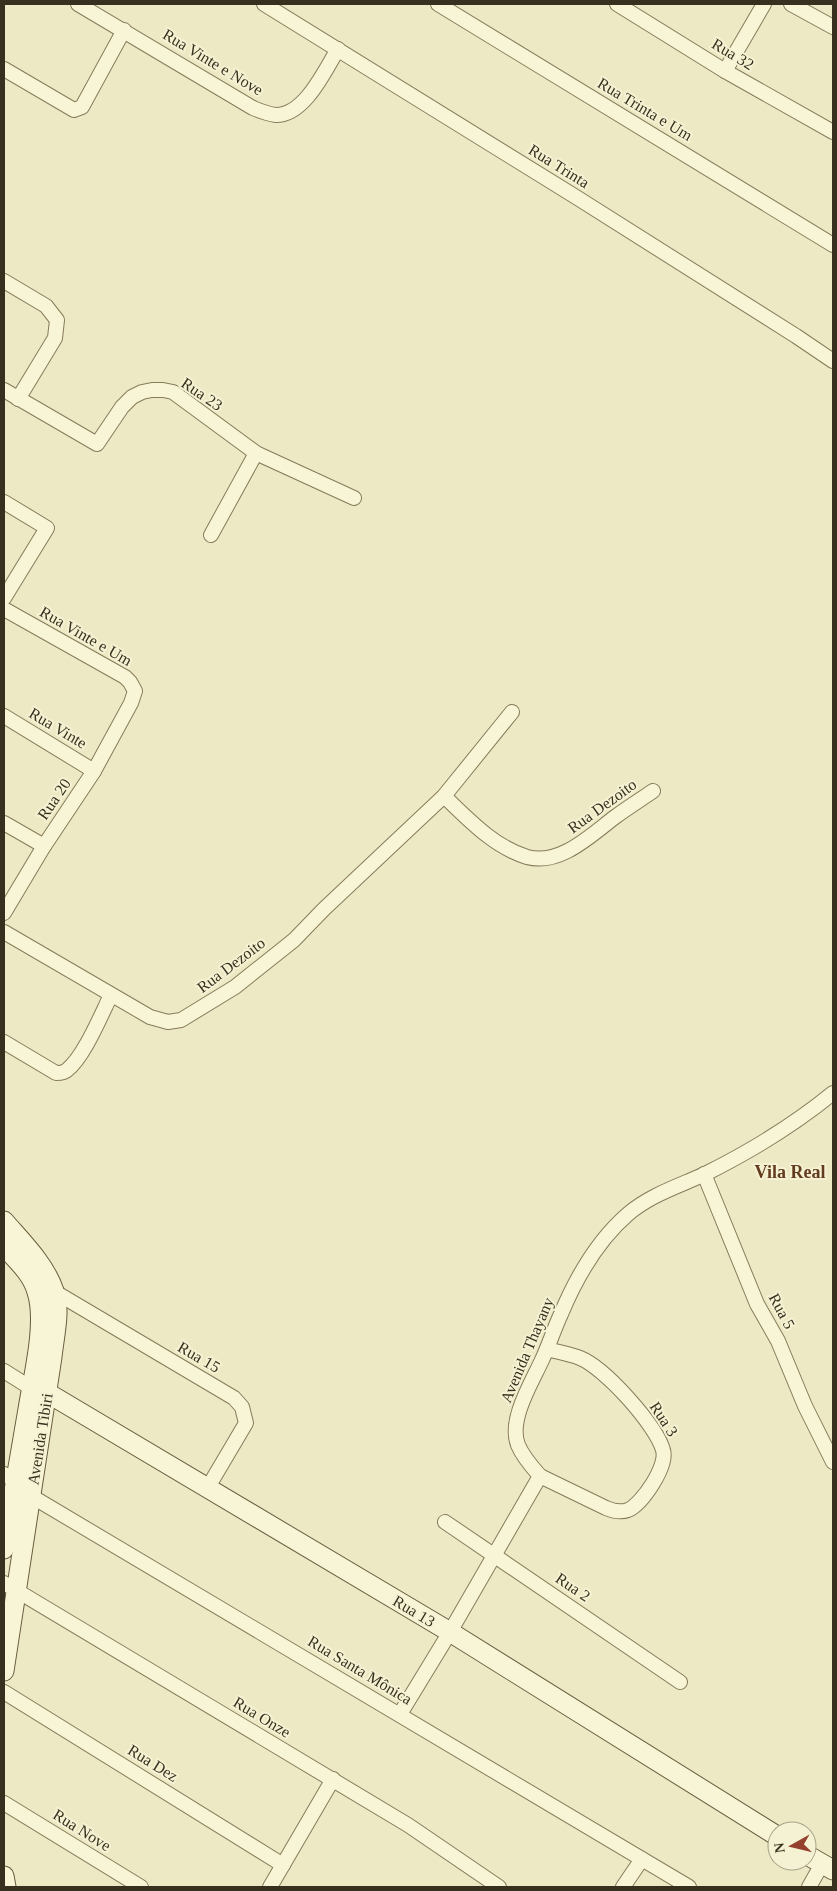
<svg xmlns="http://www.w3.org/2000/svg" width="837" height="1891" font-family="Georgia,serif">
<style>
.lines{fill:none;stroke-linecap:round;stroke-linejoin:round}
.street-casing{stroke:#877b5a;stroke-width:16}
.secondary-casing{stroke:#695c3e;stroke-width:21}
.street{stroke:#f8f5d7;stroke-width:14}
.secondary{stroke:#f8f5d7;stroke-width:19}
.labels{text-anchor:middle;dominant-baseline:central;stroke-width:4;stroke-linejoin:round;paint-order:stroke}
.street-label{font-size:16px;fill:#38301e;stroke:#f5f2d3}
.neighbourhood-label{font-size:18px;font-weight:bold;fill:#633b1e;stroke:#f5f2d3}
</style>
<rect width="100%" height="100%" fill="#ede9c4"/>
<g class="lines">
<!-- street casing -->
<g class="street-casing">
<g id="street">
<path d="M78 4 253 108C260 111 268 114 276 115 305 115 325 70 338 49"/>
<polyline points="264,4 576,197 796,336 833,361"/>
<polyline points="438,4 833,245"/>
<polyline points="617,4 725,71 833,132"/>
<polyline points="791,4 833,27"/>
<polyline points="4,69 74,110 82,107 124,30"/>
<polyline points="725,71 764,4"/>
<polyline points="4,281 46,306 57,320 55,338 18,399"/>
<polyline points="4,390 97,444 122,407 132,397 142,392 152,390 163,390 173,392 256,453 354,498"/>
<polyline points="4,502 47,528 4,598"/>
<polyline points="211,535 256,453"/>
<polyline points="4,609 125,677 130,682 135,691 131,703 94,771 44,846 4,913"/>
<polyline points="4,716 94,771"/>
<path d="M444 796C468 819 494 847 527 857 560 866 591 835 615 817 627 808 640 800 653 791"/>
<polyline points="4,823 44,846"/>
<polyline points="4,932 150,1017 168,1022 181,1020 235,987 294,940 324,909 444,796 512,712"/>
<path d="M4 1042 56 1073C60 1073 64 1073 67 1070 84 1057 101 1015 111 995"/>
<polyline points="704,1174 757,1304 778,1341 805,1406 833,1462"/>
<polyline points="55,1292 234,1398 242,1407 246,1423 207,1489"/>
<polyline points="4,1371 31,1388"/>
<polyline points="4,1474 15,1481 31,1496 689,1887"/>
<path d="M540 1476 606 1508C613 1511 620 1513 628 1510 642 1504 668 1466 663 1450 656 1425 605 1368 580 1358 570 1354 558 1352 547 1349"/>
<polyline points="445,1522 680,1682"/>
<polyline points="4,1583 408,1825 499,1887"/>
<polyline points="4,1692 283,1865"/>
<path d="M400 1714 450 1632 540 1476C532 1467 523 1457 518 1445 508 1420 532 1382 542 1360 549 1345 554 1329 561 1314 576 1278 598 1240 628 1214 650 1195 679 1186 705 1174 751 1151 794 1125 833 1093"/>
<polyline points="4,1803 141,1887"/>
<polyline points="270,1887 333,1779"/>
<polyline points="623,1887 642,1859"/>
<polyline points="809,1887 822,1864"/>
</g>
</g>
<!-- secondary casing -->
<g class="secondary-casing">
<g id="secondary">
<path d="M4 1221C22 1242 45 1264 54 1291 61 1310 54 1337 52 1357L4 1671"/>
<path d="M4 1246C16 1260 32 1273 37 1292 47 1323 33 1377 28 1409 20 1456 12 1503 4 1549"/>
<polyline points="46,1392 450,1632 777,1836"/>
<polyline points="807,1855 833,1870"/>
<polyline points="4,1876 6,1887"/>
</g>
</g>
<!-- street -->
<use href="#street" class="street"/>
<!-- secondary -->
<use href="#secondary" class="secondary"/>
</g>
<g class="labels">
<!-- street labels -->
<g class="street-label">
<text transform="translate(733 54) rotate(31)">Rua 32</text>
<text transform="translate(213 62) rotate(31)">Rua Vinte e Nove</text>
<text transform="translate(645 109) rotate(31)">Rua Trinta e Um</text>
<text transform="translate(559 166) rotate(32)">Rua Trinta</text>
<text transform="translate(202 394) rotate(34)">Rua 23</text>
<text transform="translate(86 636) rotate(30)">Rua Vinte e Um</text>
<text transform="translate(58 728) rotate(31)">Rua Vinte</text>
<text transform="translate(54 799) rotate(-56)">Rua 20</text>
<text transform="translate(602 806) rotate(-36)">Rua Dezoito</text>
<text transform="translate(231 965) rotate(-37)">Rua Dezoito</text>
<text transform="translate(782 1311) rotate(62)">Rua 5</text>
<text transform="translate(527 1350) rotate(-67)">Avenida Thayany</text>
<text transform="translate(199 1357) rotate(30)">Rua 15</text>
<text transform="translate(664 1419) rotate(57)">Rua 3</text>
<text transform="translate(40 1439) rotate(-81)">Avenida Tibiri</text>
<text transform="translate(573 1587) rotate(34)">Rua 2</text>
<text transform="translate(414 1611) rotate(31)">Rua 13</text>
<text transform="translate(360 1670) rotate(31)">Rua Santa Mônica</text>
<text transform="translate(262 1717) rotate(31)">Rua Onze</text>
<text transform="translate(153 1763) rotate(32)">Rua Dez</text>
<text transform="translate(82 1830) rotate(32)">Rua Nove</text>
</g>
<!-- neighbourhood labels -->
<g class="neighbourhood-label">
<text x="790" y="1172">Vila Real</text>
</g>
</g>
<!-- border -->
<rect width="837" height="1891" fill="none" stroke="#38301e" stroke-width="10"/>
<!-- north arrow -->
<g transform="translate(792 1846) rotate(262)"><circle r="24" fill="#f5f2d3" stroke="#a9a48b"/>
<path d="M0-4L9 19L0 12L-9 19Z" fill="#95402c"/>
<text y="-8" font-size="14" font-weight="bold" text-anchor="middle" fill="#38301e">N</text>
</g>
</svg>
